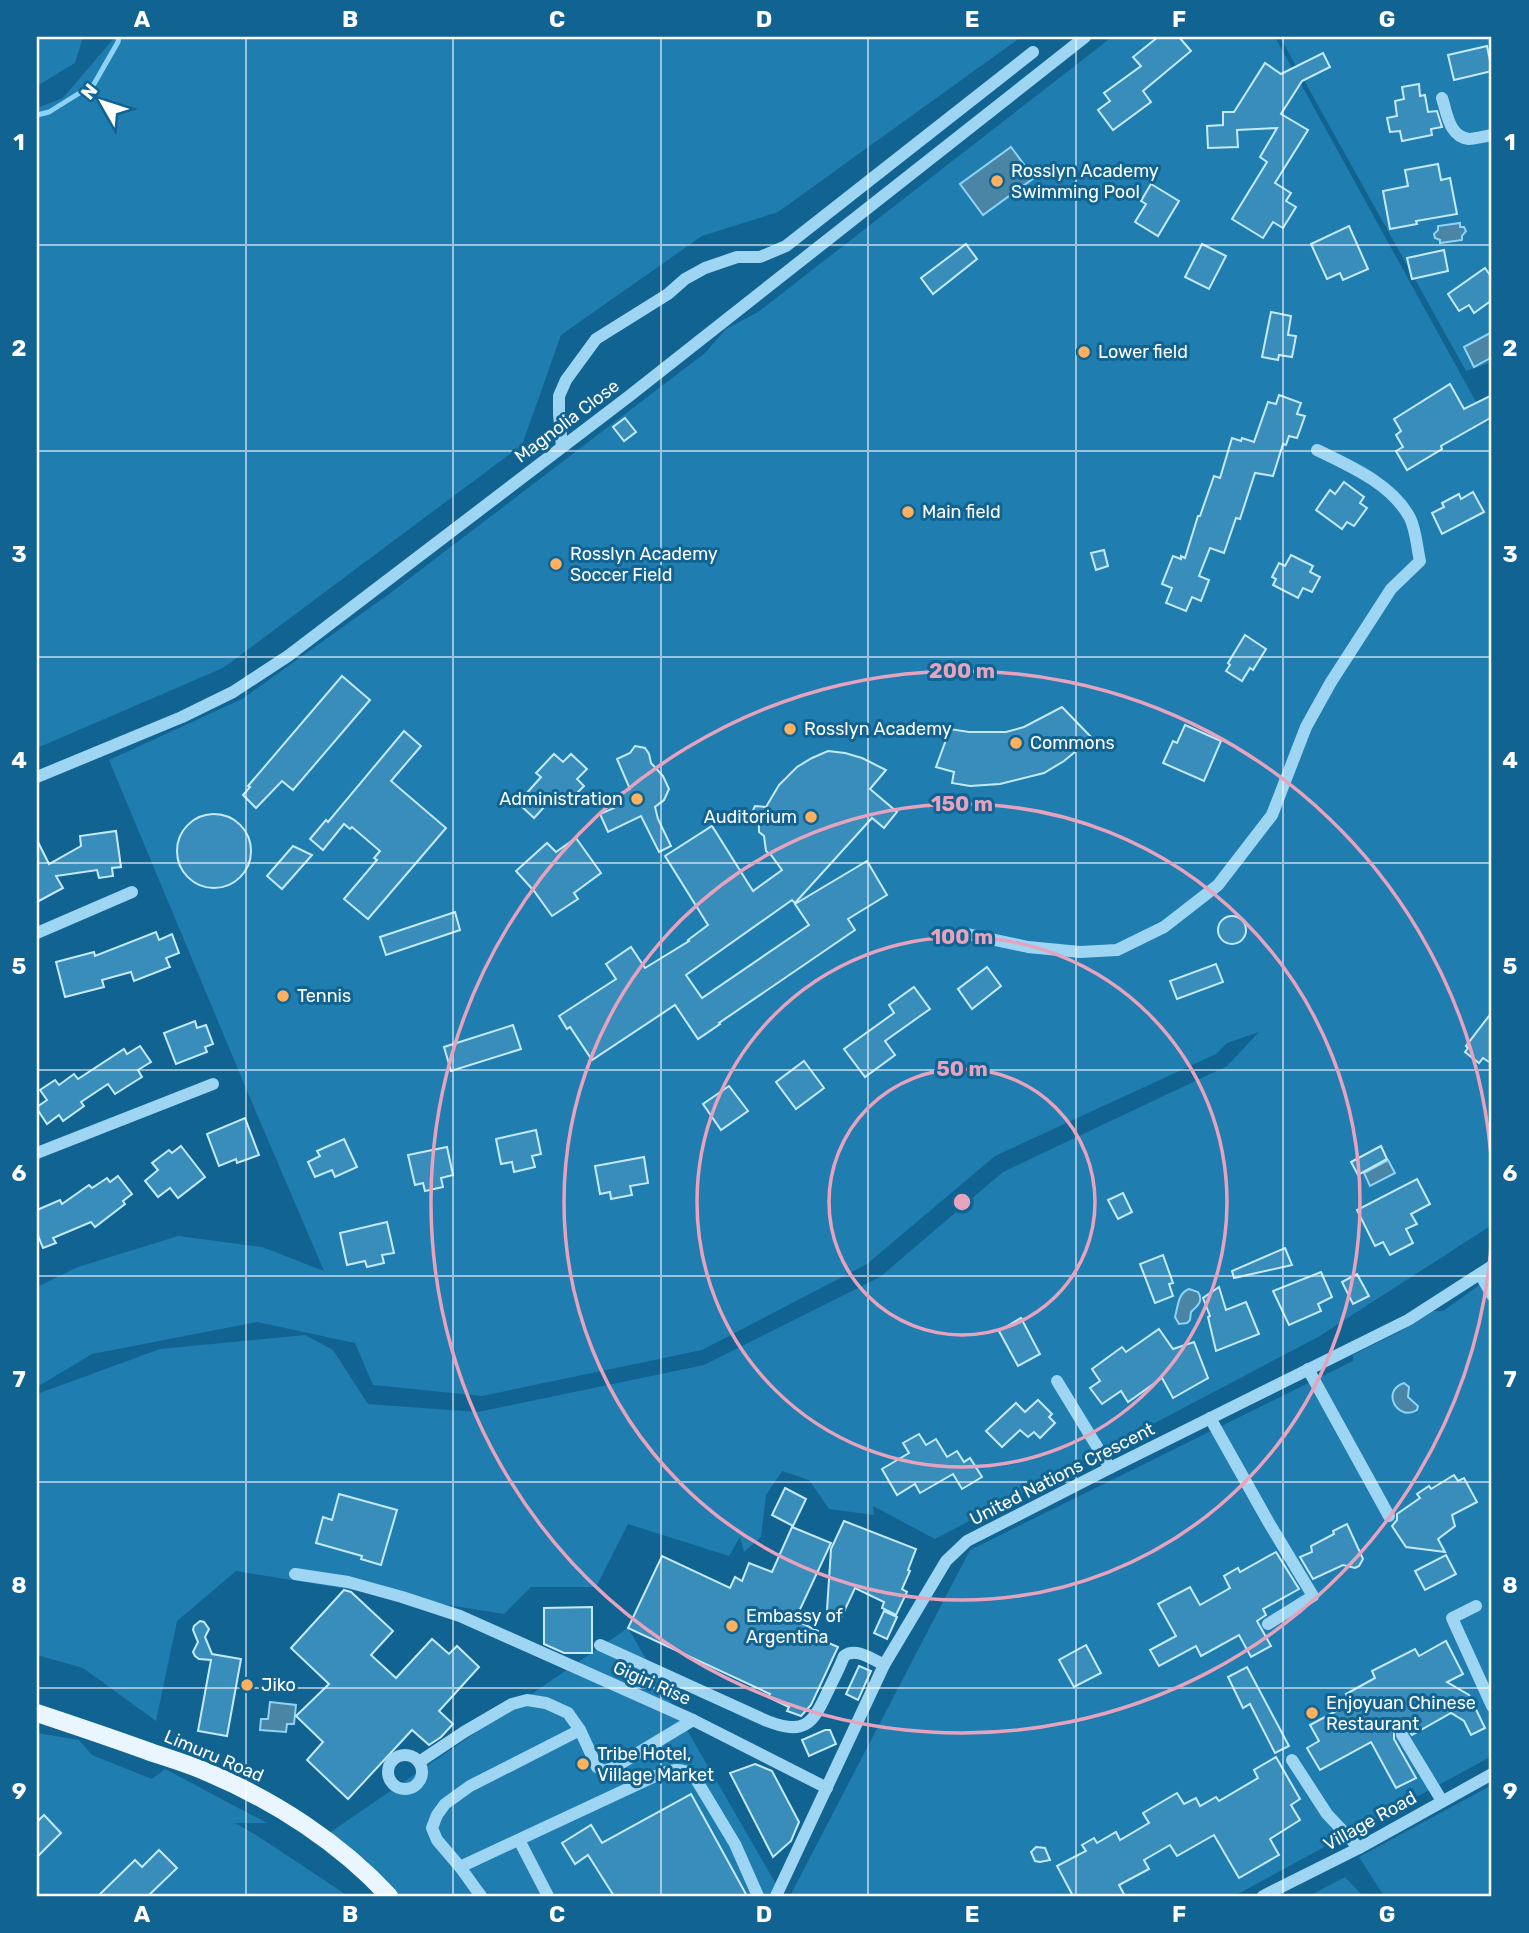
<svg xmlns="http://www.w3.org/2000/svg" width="1529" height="1933" font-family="Rubik,sans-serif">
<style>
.green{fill:#1f7db0}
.water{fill:#4a85a6;stroke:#8ed3f6;stroke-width:2}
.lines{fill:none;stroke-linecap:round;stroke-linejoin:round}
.stream{stroke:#8ed3f6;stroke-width:5}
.building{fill:#398dbb;stroke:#c5eafd;stroke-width:2}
.minor{stroke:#9dd5f3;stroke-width:12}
.major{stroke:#e9f6ff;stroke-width:18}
.grid{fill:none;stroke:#fff;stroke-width:2;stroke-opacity:0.55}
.ring{fill:none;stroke:#e7a3bd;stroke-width:3.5}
.poi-dot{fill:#ffb15f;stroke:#116392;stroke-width:2.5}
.labels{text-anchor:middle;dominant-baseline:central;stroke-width:6;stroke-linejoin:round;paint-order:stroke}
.poi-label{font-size:18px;fill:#fff;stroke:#116392;text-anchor:start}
.street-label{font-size:18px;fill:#fff;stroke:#116392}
.centre{fill:#e7a3bd;stroke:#116392;stroke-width:3.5}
.ring-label{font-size:21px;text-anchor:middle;font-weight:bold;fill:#e7a3bd;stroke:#116392;stroke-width:6;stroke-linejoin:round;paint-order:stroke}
.neatline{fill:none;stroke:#fff;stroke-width:2.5}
.grid-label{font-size:23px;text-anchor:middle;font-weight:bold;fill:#fff}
</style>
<rect width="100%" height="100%" fill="#116392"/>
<!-- green -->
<g class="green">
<polygon points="37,37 83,37 75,63 37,86"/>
<polygon points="115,37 1021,37 778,212 702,236 561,335 522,445 223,668 37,748 37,108 63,98"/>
<polygon points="1112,37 1275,37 1492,431 1492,1225 1318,1337 935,1539 873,1506 874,1515 829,1509 809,1480 782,1471 766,1495 761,1537 744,1552 740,1537 729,1556 628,1524 596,1587 531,1587 504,1614 236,1571 177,1621 156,1721 83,1668 37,1655 37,1394 160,1349 305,1335 333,1350 368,1404 478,1412 704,1365 880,1277 1003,1172 1227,1066 1259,1032 1227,1043 1216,1054 995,1156 867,1264 702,1350 482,1396 373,1385 355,1343 257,1322 92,1354 37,1387 37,1287 78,1267 178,1236 262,1247 324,1271 250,1098 109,760 242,699 389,594 705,353 726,329 758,312"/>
<polygon points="1280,37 1492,37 1492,362 1466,371"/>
<polygon points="1492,1276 1492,1756 1234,1896 791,1896 792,1892 970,1550 1353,1361 1353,1355 1399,1332 1433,1311 1443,1311"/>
<polygon points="628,1628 783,1896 386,1896 322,1838"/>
<polygon points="37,1733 79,1740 92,1755 152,1779 165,1769 267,1823 235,1823 256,1835 348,1896 37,1896"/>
<polygon points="1492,1785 1492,1896 1384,1896 1359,1857"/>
<polygon points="1345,1877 1363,1896 1309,1896"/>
</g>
<!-- water -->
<g class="water">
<polygon points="1011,147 1034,178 983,215 960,184"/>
<polygon points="1460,223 1460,227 1464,227 1466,231 1462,236 1462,240 1440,243 1440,240 1435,238 1434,234 1438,230 1438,226"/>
<polygon points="1492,332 1492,357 1474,367 1464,347"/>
<polygon points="1388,1160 1395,1173 1370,1186 1364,1173"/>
<path d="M1189 1289 1198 1292C1204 1302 1197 1306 1191 1312L1190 1320 1187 1323 1179 1324 1175 1317C1178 1306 1178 1293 1189 1289Z"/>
<path d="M1404 1383 1409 1387 1408 1397 1418 1406 1417 1410C1398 1422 1380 1391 1404 1383Z"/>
<polygon points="270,1702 296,1705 294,1724 287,1724 286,1732 260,1730 261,1719 268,1719"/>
</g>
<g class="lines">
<!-- stream -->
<polyline class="stream" points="37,115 49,112 94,84 118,42 119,37"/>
</g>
<!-- building -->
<g class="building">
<polygon points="1158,37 1179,37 1191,51 1143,91 1151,102 1113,130 1098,110 1110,101 1104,93 1141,66 1133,57"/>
<polygon points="1487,46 1492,71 1454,80 1448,55"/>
<polygon points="1323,53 1330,67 1302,81 1281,114 1308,130 1275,183 1291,193 1286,201 1296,207 1283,228 1273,222 1263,238 1232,219 1267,162 1260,157 1277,128 1237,130 1238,147 1208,148 1207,126 1223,125 1223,112 1234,112 1265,63 1281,74"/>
<polygon points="1419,84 1420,96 1425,95 1428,112 1437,111 1442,127 1431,129 1432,135 1402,141 1400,131 1390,132 1387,118 1397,116 1395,101 1404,99 1402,87"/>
<polygon points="1438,164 1441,180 1450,178 1457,214 1416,221 1417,224 1390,229 1383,191 1408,186 1405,170"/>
<polygon points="1151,184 1179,201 1158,236 1135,222 1146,204 1141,201"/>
<polygon points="1349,226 1368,269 1343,280 1340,273 1327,279 1311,244"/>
<polygon points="966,244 977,259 933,294 921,278"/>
<polygon points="1202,244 1226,256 1209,289 1185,277"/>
<polygon points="1444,250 1448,271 1412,279 1407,258"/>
<polygon points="1485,268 1492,278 1492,300 1474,313 1469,305 1459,311 1448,294"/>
<polygon points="1271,312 1291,316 1288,335 1296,336 1292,357 1279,355 1278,360 1262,357"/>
<polygon points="1450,384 1464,409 1492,395 1492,417 1441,446 1442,449 1407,470 1396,451 1403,447 1396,435 1401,431 1394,419"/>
<polygon points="1279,395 1301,403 1297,414 1305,416 1297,438 1289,436 1286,445 1283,444 1273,476 1255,473 1240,519 1236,518 1224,553 1210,548 1199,576 1209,580 1201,601 1192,597 1186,611 1166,603 1172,588 1162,584 1173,556 1181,559 1181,556 1185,558 1198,516 1200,516 1214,476 1220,478 1232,438 1241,441 1242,438 1254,442 1268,402 1276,404"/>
<polygon points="625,418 636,432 624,441 613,427"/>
<polygon points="1344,482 1364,497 1360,503 1367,508 1354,526 1347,522 1342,529 1316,510 1330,490 1335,494"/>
<polygon points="1473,492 1484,512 1442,534 1432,513 1444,507 1442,503 1459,494 1461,499"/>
<polygon points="1104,550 1108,566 1096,570 1091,553"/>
<polygon points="1291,555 1313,566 1310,572 1320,577 1312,592 1303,588 1298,598 1273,585 1276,579 1272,577 1279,563 1285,566"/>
<polygon points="1245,635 1266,649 1253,670 1250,668 1242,681 1226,671 1230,665 1228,663"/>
<polygon points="342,676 370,700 293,790 282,781 256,808 243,795 250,787 248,786"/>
<polygon points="1062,707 1092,738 1064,761 1044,773 1000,784 970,786 952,783 954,772 936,767 950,729 969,732 1006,732 1024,727"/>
<polygon points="1185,725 1221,741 1204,781 1163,763 1173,741 1177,743"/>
<polygon points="404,731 421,746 391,781 446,828 368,919 344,899 377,860 374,858 380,851 352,827 350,829 344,824 323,850 310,839 326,820 328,822"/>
<polygon points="635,746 645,748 649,754 651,763 663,776 669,789 664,800 655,807 658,819 671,846 659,852 641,816 608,832 600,814 614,808 610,798 630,789 617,759 630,753"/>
<polygon points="828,751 845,753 862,758 886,770 870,789 897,812 884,828 872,818 795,903 792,900 686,975 702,998 809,925 795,904 867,861 887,895 848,919 855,930 719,1023 720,1024 698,1039 675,1005 592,1060 570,1027 567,1029 559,1016 616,979 606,964 631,947 645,968 689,941 688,940 708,925 665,856 712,826 753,891 782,870 771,855 766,851 764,836 759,832 759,823 749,819 755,806 766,807 779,785 797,767 812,758"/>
<polygon points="554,754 563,762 571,754 587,769 577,779 584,786 567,803 557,793 534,818 518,803 541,777 536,773"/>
<circle cx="214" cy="851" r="37"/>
<polygon points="116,831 121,867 112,868 113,876 99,878 97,870 56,876 63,888 37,902 37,840 49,864 81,846 80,836"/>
<polygon points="576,838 601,873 574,893 578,899 552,916 534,891 516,871 547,843 556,852"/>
<polygon points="293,846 312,855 282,889 267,876"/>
<polygon points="455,912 460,930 386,955 380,937"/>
<circle cx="1232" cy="930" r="14"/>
<polygon points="156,932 159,940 172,934 179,953 166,958 170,967 134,981 131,972 102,980 104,987 65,997 56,962 94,952 95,956"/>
<polygon points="1216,964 1223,982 1177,999 1170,981"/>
<polygon points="987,967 1001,986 972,1009 958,989"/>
<polygon points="914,987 930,1009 885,1041 895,1055 865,1077 844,1049 894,1013 889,1005"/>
<polygon points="1492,1012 1492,1064 1483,1058 1479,1063 1465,1052 1468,1048 1466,1046"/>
<polygon points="195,1021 197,1028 206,1025 213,1044 205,1047 207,1052 176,1064 164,1033"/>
<polygon points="513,1025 521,1049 451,1071 444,1047"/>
<polygon points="140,1046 151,1062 138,1070 142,1077 115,1094 108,1084 81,1102 84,1106 63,1121 59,1115 47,1124 37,1109 37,1107 47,1100 40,1090 55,1080 59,1085 74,1074 78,1079 124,1049 127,1054"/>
<polygon points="804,1061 824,1088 796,1109 776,1082"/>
<polygon points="729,1086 748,1111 721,1130 703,1104"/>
<polygon points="245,1118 259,1155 237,1163 236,1159 219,1166 207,1134"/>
<polygon points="536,1130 541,1154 532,1156 535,1167 514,1172 512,1162 501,1164 496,1139"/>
<polygon points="344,1139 357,1167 335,1177 332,1170 315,1177 308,1162 320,1156 317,1151"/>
<polygon points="181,1146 205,1177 178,1198 170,1188 158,1197 145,1181 158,1170 152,1163 169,1150 172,1153"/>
<polygon points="1381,1146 1387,1159 1358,1175 1351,1162"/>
<polygon points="447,1147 453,1175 441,1178 443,1187 425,1191 423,1183 415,1185 408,1155"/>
<polygon points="644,1157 648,1183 630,1186 632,1195 611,1199 610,1192 600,1194 595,1166"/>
<polygon points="118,1176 132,1194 123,1201 125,1204 95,1227 91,1222 53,1238 56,1243 43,1248 37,1233 37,1210 60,1200 62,1204 89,1185 92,1188 107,1178 110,1182"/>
<polygon points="1417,1179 1430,1204 1411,1214 1417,1224 1406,1229 1413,1243 1390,1255 1383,1242 1375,1246 1357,1210"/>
<polygon points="1123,1193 1132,1212 1118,1219 1108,1200"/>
<polygon points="387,1222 394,1253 382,1255 384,1263 367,1267 365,1261 347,1265 340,1233"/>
<polygon points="1285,1248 1292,1265 1234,1278 1232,1271"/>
<polygon points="1163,1255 1173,1283 1169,1284 1173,1296 1155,1303 1140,1264"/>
<polygon points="1321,1272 1332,1297 1318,1304 1321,1311 1289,1325 1273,1291"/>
<polygon points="1357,1274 1369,1296 1353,1304 1342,1282"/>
<polygon points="1219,1287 1226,1310 1246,1302 1259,1334 1216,1351 1208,1317 1210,1316 1203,1298"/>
<polygon points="1021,1318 1040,1354 1018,1366 999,1331"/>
<polygon points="1159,1329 1173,1349 1194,1342 1208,1378 1173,1398 1162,1378 1128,1402 1121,1391 1102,1404 1090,1388 1100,1381 1092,1369 1122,1347 1126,1352"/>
<polygon points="1038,1400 1052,1414 1049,1417 1055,1423 1040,1438 1034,1432 1028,1437 1020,1430 1002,1447 986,1431 1016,1403 1025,1412"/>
<polygon points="919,1434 926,1445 936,1439 947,1457 957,1451 964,1462 970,1458 982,1477 962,1489 953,1474 920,1493 915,1484 897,1495 882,1469 909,1453 903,1443"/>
<polygon points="1454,1475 1458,1481 1464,1478 1477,1502 1452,1515 1455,1526 1438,1539 1445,1552 1406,1547 1392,1526 1397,1520 1397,1514 1420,1498 1417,1494 1429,1486 1431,1489"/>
<polygon points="785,1488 806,1499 793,1526 772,1515"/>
<polygon points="339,1494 397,1510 381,1565 361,1559 362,1556 316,1543 323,1517 332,1520"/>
<polygon points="844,1521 916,1549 908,1570 910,1571 902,1589 907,1592 896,1615 882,1608 884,1602 855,1588 841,1618 827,1610 831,1549"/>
<polygon points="1347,1524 1363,1559 1359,1566 1355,1568 1343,1565 1313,1579 1300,1557 1312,1552 1311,1546 1334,1534 1333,1531"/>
<polygon points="792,1527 831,1543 795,1620 818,1631 815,1637 838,1647 811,1705 801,1716 787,1711 789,1707 768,1697 770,1694 628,1628 662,1556 730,1588 735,1577 742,1581 749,1563 772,1572"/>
<polygon points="1276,1552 1299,1589 1263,1609 1266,1615 1257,1621 1271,1646 1251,1657 1239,1635 1201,1656 1196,1646 1159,1666 1150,1650 1176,1636 1158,1604 1190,1587 1200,1605 1230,1588 1224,1576 1238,1568 1240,1572"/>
<polygon points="1446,1555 1456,1574 1425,1590 1415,1571"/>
<polygon points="344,1590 351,1592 393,1631 371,1655 396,1678 432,1639 449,1654 457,1646 479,1667 439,1711 453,1724 441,1737 429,1745 412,1730 348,1799 307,1760 323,1742 296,1716 329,1684 291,1648"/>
<polygon points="592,1607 592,1653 564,1653 544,1644 544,1608"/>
<polygon points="884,1611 897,1617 887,1639 874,1633"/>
<polygon points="200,1621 204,1622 209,1629 205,1637 212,1654 241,1659 227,1736 198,1731 211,1660 199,1659 195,1656 193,1652 198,1642 193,1630 194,1626"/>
<polygon points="1446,1641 1463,1674 1447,1682 1469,1695 1485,1728 1471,1735 1464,1721 1451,1713 1412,1735 1406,1727 1397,1728 1394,1731 1394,1739 1416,1778 1396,1788 1371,1742 1320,1770 1307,1748 1319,1741 1310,1725 1351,1703 1346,1694 1375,1678 1372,1671 1415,1649 1419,1656"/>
<polygon points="1086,1645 1101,1673 1074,1687 1059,1660"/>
<polygon points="859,1666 871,1671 858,1700 846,1694"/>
<polygon points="1247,1667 1289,1746 1275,1753 1250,1704 1243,1708 1228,1677"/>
<polygon points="825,1730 830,1730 836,1744 809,1756 802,1740"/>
<polygon points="1276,1757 1300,1799 1291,1805 1300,1820 1270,1839 1279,1855 1239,1878 1214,1835 1177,1856 1170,1845 1144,1860 1149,1869 1119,1885 1125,1896 1073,1896 1057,1866 1086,1851 1082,1845 1094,1838 1097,1843 1116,1832 1120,1840 1149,1823 1143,1813 1177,1793 1184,1804 1196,1798 1200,1806 1216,1797 1219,1801 1258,1778 1254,1770"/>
<polygon points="755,1764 772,1771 799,1822 791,1841 773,1857 730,1773"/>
<polygon points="691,1794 747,1896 614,1896 588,1855 575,1864 562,1843 591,1825 602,1843"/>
<polygon points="44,1815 61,1833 37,1857 37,1822"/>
<polygon points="1036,1847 1045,1848 1050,1860 1040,1862 1035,1861 1031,1852"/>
<polygon points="159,1850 177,1868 148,1896 98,1896 135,1860 142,1867"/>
</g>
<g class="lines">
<!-- minor -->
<g class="minor">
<path d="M1442 98C1447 113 1449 137 1469 139 1476 139 1485 136 1492 135"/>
<polyline points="562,447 559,414 559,396 566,380 596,339 668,294 685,279 705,268 737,257 760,257 786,246 1033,52"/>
<polyline points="37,777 182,717 233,692 288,656 628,397 1085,37"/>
<polyline points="37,933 132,892"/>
<path d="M967 934 1028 947 1080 952 1117 950 1164 927 1218 885 1272 815 1306 727 1331 682 1391 589 1420 561C1417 548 1416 530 1410 518 1392 484 1350 466 1317 450"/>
<polyline points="37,1153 213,1084"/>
<polyline points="1480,1274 1492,1295"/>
<polyline points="1308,1369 1389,1516"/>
<polyline points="1057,1381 1110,1468"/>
<polyline points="1210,1418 1269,1523 1313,1596 1268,1624"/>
<polyline points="295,1574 348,1582 402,1597 460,1616 693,1720 827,1788"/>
<polyline points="1476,1606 1452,1618 1492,1706"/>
<path d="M600 1645 767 1721C804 1735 812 1725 827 1693 833 1680 839 1669 844 1656 856 1647 872 1659 884 1665"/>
<path d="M693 1720 613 1768 603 1771 597 1767 580 1730 470 1786 445 1804 437 1815 432 1828 437 1840 460 1867 653 1777C668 1771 680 1765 694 1776L735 1844 758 1896"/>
<polyline points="1402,1735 1442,1801"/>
<circle cx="405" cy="1772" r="17"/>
<polyline points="1292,1760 1327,1814 1359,1848"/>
<polyline points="419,1762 464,1732 512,1704 527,1700 546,1703 568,1713 580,1730"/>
<polyline points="519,1840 548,1896"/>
<polyline points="460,1867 481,1896"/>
<polyline points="776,1896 884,1665 946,1561 967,1541 1110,1468 1408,1320 1492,1266"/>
<polyline points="1263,1896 1359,1848 1492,1774"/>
</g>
<!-- major -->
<path class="major" d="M37 1713C76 1726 115 1739 153 1753 172 1759 191 1765 209 1773 275 1801 340 1843 389 1896"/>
</g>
<!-- grid -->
<path class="grid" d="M246 37V1896M453 37V1896M661 37V1896M868 37V1896M1076 37V1896M1283 37V1896M37 245H1492M37 451H1492M37 657H1492M37 863H1492M37 1070H1492M37 1276H1492M37 1482H1492M37 1688H1492"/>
<!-- distance rings -->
<g class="ring">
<circle cx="962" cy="1202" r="133"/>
<circle cx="962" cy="1202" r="265"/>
<circle cx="962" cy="1202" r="398"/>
<path d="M1492 1234A531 531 0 1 1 1492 1170"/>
</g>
<!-- markers -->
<g class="poi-dot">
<circle cx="997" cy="181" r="7"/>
<circle cx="1084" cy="352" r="7"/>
<circle cx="908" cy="512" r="7"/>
<circle cx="556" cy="564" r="7"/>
<circle cx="790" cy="729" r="7"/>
<circle cx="1016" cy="743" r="7"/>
<circle cx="637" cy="799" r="7"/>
<circle cx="811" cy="817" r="7"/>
<circle cx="283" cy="996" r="7"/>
<circle cx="732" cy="1626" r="7"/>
<circle cx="247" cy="1685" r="7"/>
<circle cx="1312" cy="1713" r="7"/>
<circle cx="583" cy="1764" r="7"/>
</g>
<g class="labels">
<!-- poi labels -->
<g class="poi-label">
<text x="1011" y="171">Rosslyn Academy<tspan x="1011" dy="21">Swimming Pool</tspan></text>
<text x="1098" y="352">Lower field</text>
<text x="922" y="512">Main field</text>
<text x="570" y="554">Rosslyn Academy<tspan x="570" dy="21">Soccer Field</tspan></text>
<text x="804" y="729">Rosslyn Academy</text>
<text x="1030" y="743">Commons</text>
<text x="623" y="799" text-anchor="end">Administration</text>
<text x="797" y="817" text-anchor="end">Auditorium</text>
<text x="297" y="996">Tennis</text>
<text x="746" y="1616">Embassy of<tspan x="746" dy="21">Argentina</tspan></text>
<text x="261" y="1685">Jiko</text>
<text x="1326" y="1703">Enjoyuan Chinese<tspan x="1326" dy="21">Restaurant</tspan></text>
<text x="597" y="1754">Tribe Hotel,<tspan x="597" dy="21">Village Market</tspan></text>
</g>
<!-- street labels -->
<g class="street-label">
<text transform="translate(567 421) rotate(-37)">Magnolia Close</text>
<text transform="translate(1062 1474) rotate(-27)">United Nations Crescent</text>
<text transform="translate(652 1683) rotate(24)">Gigiri Rise</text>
<text transform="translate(214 1756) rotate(23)">Limuru Road</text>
<text transform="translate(1370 1821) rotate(-29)">Village Road</text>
</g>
</g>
<circle cx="962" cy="1202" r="10" class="centre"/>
<g class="ring-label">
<text x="962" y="678">200 m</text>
<text x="962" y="811">150 m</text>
<text x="962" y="944">100 m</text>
<text x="962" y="1076">50 m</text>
</g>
<!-- border -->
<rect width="1529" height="1933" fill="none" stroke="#116392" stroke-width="77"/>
<!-- north arrow -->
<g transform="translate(102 102) rotate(309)" stroke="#116392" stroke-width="5" paint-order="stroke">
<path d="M0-5L12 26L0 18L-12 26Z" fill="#ffffff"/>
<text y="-10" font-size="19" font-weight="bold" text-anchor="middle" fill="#ffffff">N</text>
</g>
<rect x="38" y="38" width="1452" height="1857" class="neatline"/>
<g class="grid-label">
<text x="142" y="27">A</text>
<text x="350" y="27">B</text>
<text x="557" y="27">C</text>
<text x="764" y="27">D</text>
<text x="972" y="27">E</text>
<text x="1179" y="27">F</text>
<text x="1387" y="27">G</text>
<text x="19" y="150">1</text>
<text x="1510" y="150">1</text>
<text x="19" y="356">2</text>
<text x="1510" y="356">2</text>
<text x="19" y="562">3</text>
<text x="1510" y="562">3</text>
<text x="19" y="768">4</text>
<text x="1510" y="768">4</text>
<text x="19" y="974">5</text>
<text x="1510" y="974">5</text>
<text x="19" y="1181">6</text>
<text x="1510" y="1181">6</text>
<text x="19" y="1387">7</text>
<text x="1510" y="1387">7</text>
<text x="19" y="1593">8</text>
<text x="1510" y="1593">8</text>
<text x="19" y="1799">9</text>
<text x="1510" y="1799">9</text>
<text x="142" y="1922">A</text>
<text x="350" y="1922">B</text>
<text x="557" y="1922">C</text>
<text x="764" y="1922">D</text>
<text x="972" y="1922">E</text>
<text x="1179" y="1922">F</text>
<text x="1387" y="1922">G</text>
</g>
</svg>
